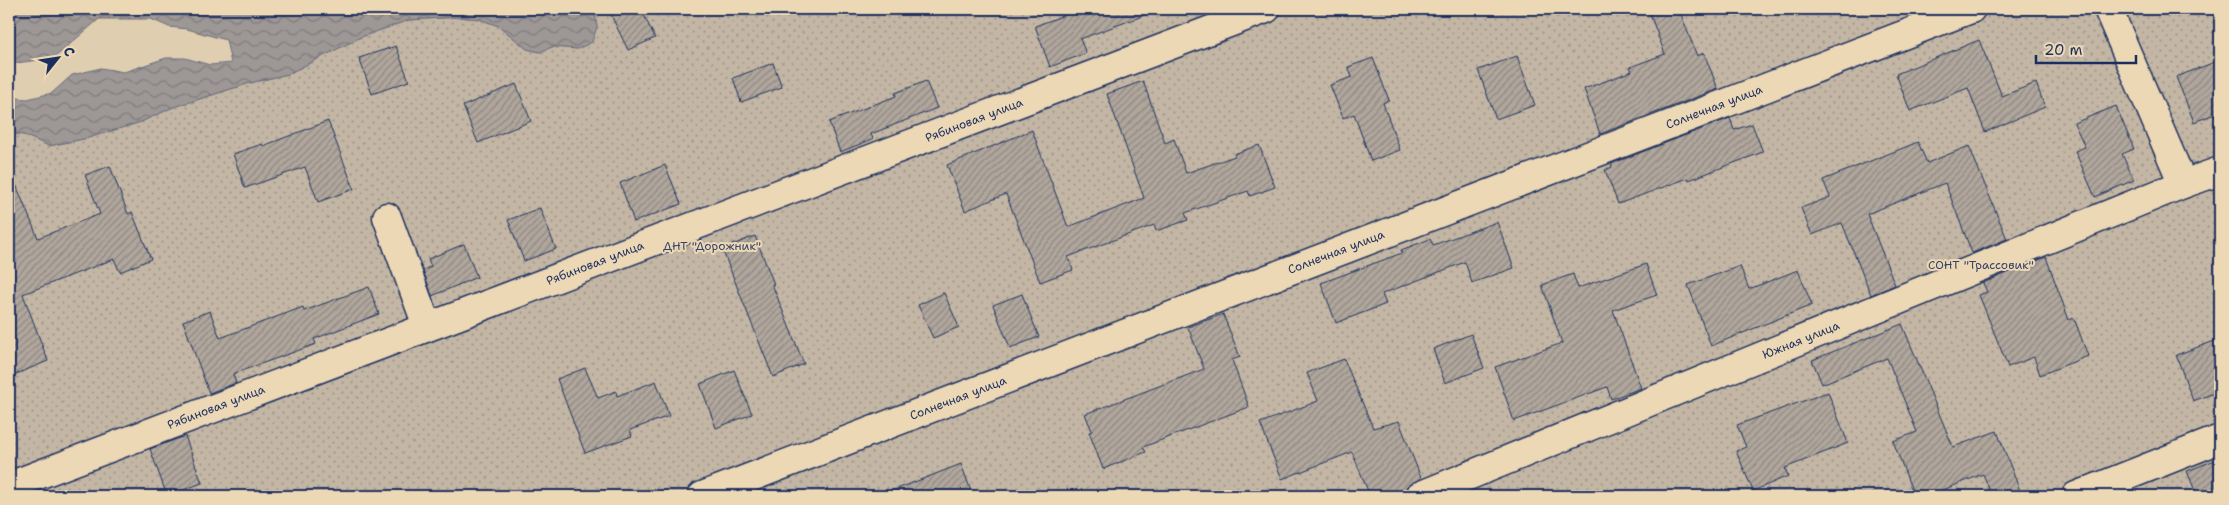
<svg xmlns="http://www.w3.org/2000/svg" width="2229" height="505" font-family="'Shantell Sans',sans-serif">
<style>
.grass{fill:url(#grass-dots);stroke:#6f7281}
.water{fill:url(#water-waves);stroke:#696d7f}
.building{fill:url(#building-hatch);stroke:#1b2f5e}
.lines{fill:none;stroke-linecap:round;stroke-linejoin:round}
.minor-casing{stroke:#1b2f5e;stroke-width:31}
.minor{stroke:#edd8b6;stroke-width:28}
.labels{text-anchor:middle;dominant-baseline:central;stroke-width:4;stroke-linejoin:round;paint-order:stroke}
.street-label{font-size:12px;fill:#1b2f5e;stroke:#edd8b6}
.park-label{font-size:12px;fill:#344368;stroke:#edd8b6}
</style>
<defs>
<pattern id="grass-dots" width="8" height="8" patternUnits="userSpaceOnUse" patternTransform="scale(1.25)"><rect width="8" height="8" fill="#c3b6a4"/><path d="M2 2h.1M6 6h.1" fill="none" stroke="#9e9489" stroke-width="1.8" stroke-linecap="round"/></pattern>
<pattern id="water-waves" width="16" height="10" patternUnits="userSpaceOnUse" patternTransform="scale(1.25)"><rect width="16" height="10" fill="#9d9795"/><path d="M0 5q4-4 8 0t8 0" fill="none" stroke="#7f7c7d"/></pattern>
<pattern id="building-hatch" width="6" height="6" patternUnits="userSpaceOnUse" patternTransform="scale(1.25)"><rect width="6" height="6" fill="#b0a69c"/><path d="M-1 1l2-2M0 6l6-6M5 7l2-2" fill="none" stroke="#8e8882"/></pattern>
</defs>
<rect width="100%" height="100%" fill="#e0ceb1"/>
<filter id="ink" filterUnits="userSpaceOnUse"><feTurbulence type="fractalNoise" baseFrequency=".02" numOctaves="2"/><feDisplacementMap in="SourceGraphic" scale="10" xChannelSelector="R" yChannelSelector="G"/><feConvolveMatrix kernelMatrix="1 2 1 2 8 2 1 2 1" color-interpolation-filters="sRGB"/></filter>
<g filter="url(#ink)">
<!-- grass -->
<polygon class="grass" points="594,9 2220,9 2220,496 9,496 9,133 24,135 49,146 88,138 141,122 171,108 250,83 288,74 361,37 409,20 459,17 479,19 499,26 527,49 540,52 552,47 578,49 597,27"/>
<!-- water -->
<polygon class="water" points="9,9 594,9 597,27 592,42 578,49 552,47 540,52 527,49 499,26 479,19 459,17 409,20 361,37 288,74 250,83 171,108 141,122 88,138 49,146 24,135 9,133 9,97 27,99 52,93 72,75 101,68 124,72 166,58 185,58 210,65 231,63 226,40 187,29 169,27 151,19 99,19 54,58 16,63 9,66"/>
<!-- building -->
<g class="building">
<polygon points="608,9 641,9 655,38 628,50"/>
<polygon points="1081,9 1153,9 1153,12 1080,39 1086,53 1050,67 1035,26"/>
<polygon points="1648,9 1679,9 1697,56 1704,53 1718,89 1600,134 1584,89 1632,71 1630,67 1665,54"/>
<polygon points="1979,40 2002,96 2036,83 2045,107 1985,132 1968,88 1910,111 1896,74"/>
<polygon points="396,46 409,81 372,94 359,58"/>
<polygon points="1517,56 1535,105 1496,119 1478,70"/>
<polygon points="1373,58 1389,100 1383,103 1400,150 1371,161 1354,114 1343,118 1330,85 1352,77 1348,67"/>
<polygon points="2220,60 2220,112 2194,122 2176,77"/>
<polygon points="773,63 782,87 741,102 733,78"/>
<polygon points="926,81 937,108 871,134 873,139 840,152 829,122 896,96 895,93"/>
<polygon points="1143,81 1165,143 1174,139 1186,173 1235,156 1234,154 1259,145 1275,187 1250,196 1248,191 1185,213 1188,220 1156,231 1154,225 1068,257 1073,270 1040,282 1006,194 965,211 947,165 1032,130 1068,227 1144,198 1107,94"/>
<polygon points="516,84 531,121 478,143 463,106"/>
<polygon points="2116,106 2134,149 2122,154 2134,180 2095,197 2075,151 2085,147 2074,123"/>
<polygon points="1730,118 1734,130 1752,124 1763,152 1689,180 1688,178 1618,204 1605,170 1612,167 1611,164"/>
<polygon points="328,121 354,189 318,202 305,167 245,188 233,154 262,144 263,146"/>
<polygon points="1918,142 1927,163 1969,146 2007,239 1972,253 1945,183 1867,214 1895,285 1871,295 1842,223 1812,235 1801,208 1830,197 1823,180"/>
<polygon points="665,165 681,204 634,222 620,183"/>
<polygon points="110,166 128,214 132,212 151,259 120,272 114,259 23,294 48,361 9,377 9,168 38,238 100,214 85,175"/>
<polygon points="540,208 556,249 524,261 508,220"/>
<polygon points="1497,222 1514,268 1472,283 1465,262 1382,294 1386,304 1336,323 1321,283 1402,253 1401,250 1430,239 1433,245"/>
<polygon points="755,236 774,284 772,284 804,364 773,377 722,249"/>
<polygon points="464,244 477,277 432,296 423,270 431,267 428,259"/>
<polygon points="2046,257 2069,320 2074,318 2088,356 2040,375 2034,357 2008,367 1979,295 1987,292 1983,283"/>
<polygon points="1646,264 1657,295 1613,310 1641,388 1611,399 1607,387 1514,421 1495,367 1562,343 1542,285 1573,274 1578,288"/>
<polygon points="1740,266 1749,289 1798,270 1812,305 1711,346 1688,285"/>
<polygon points="369,287 379,314 314,339 316,344 233,374 236,383 209,393 183,321 210,311 220,338 303,307 304,311"/>
<polygon points="944,293 959,327 933,338 918,305"/>
<polygon points="1022,294 1039,337 1010,348 993,305"/>
<polygon points="1223,314 1240,357 1232,360 1249,407 1143,447 1146,452 1103,469 1089,432 1092,431 1085,414 1204,369 1188,327"/>
<polygon points="1902,324 1953,447 1997,431 2022,496 1992,496 1983,474 1928,496 1914,496 1893,441 1917,432 1887,358 1822,384 1812,360"/>
<polygon points="1471,334 1484,368 1445,383 1433,349"/>
<polygon points="2220,339 2220,391 2193,401 2176,355"/>
<polygon points="1344,359 1373,428 1399,421 1421,478 1407,486 1404,496 1370,496 1352,452 1282,479 1260,423 1318,401 1307,373"/>
<polygon points="585,368 598,398 616,391 617,396 656,381 669,416 630,430 632,436 585,453 557,379"/>
<polygon points="734,370 752,414 716,428 700,384"/>
<polygon points="1828,392 1848,443 1785,468 1788,476 1753,491 1736,451 1746,447 1737,425"/>
<polygon points="185,436 202,483 167,496 150,449"/>
<polygon points="2220,458 2220,496 2197,496 2187,471"/>
<polygon points="961,464 973,496 884,496 884,494"/>
</g>
<g class="lines">
<!-- minor casing -->
<g class="minor-casing">
<g id="minor">
<polyline points="2108,9 2183,184"/>
<polyline points="387,217 427,326"/>
<polyline points="9,486 1266,9"/>
<polyline points="702,496 1971,9"/>
<polyline points="1419,496 2183,184 2220,171"/>
<polyline points="2076,496 2220,439"/>
</g>
</g>
<!-- minor -->
<use href="#minor" class="minor"/>
</g>
</g>
<g class="labels">
<!-- street labels -->
<g class="street-label">
<text transform="translate(1714 107) rotate(-21)">Солнечная улица</text>
<text transform="translate(974 120) rotate(-21)">Рябиновая улица</text>
<text transform="translate(1336 252) rotate(-21)">Солнечная улица</text>
<text transform="translate(595 263) rotate(-21)">Рябиновая улица</text>
<text transform="translate(1801 340) rotate(-22)">Южная улица</text>
<text transform="translate(958 398) rotate(-21)">Солнечная улица</text>
<text transform="translate(216 407) rotate(-21)">Рябиновая улица</text>
</g>
<!-- park labels -->
<g class="park-label">
<text x="712" y="246">ДНТ "Дорожник"</text>
<text x="1981" y="265">СОНТ "Трассовик"</text>
</g>
</g>
<!-- margin -->
<rect width="2229" height="505" fill="none" stroke="#edd8b6" stroke-width="30"/>
<rect x="15" y="15" width="2199" height="475" fill="none" stroke="#1b2f5e" stroke-width="2" filter="url(#ink)"/>
<!-- north arrow -->
<g transform="translate(58 58) rotate(60)" stroke="#edd8b6" stroke-width="4" paint-order="stroke">
<path d="M0-4L9 19L0 12L-9 19Z" fill="#1b2f5e"/>
<text y="-8" font-size="14" font-weight="bold" text-anchor="middle" fill="#1b2f5e">С</text>
</g>
<!-- scale -->
<path d="M2036 55v8h100v-8" fill="none" stroke="#1b2f5e" stroke-width="2.5"/>
<text x="2044" y="55" font-size="15" fill="#1b2f5e" stroke="#edd8b6" stroke-width="4" paint-order="stroke">20 m</text>
</svg>
